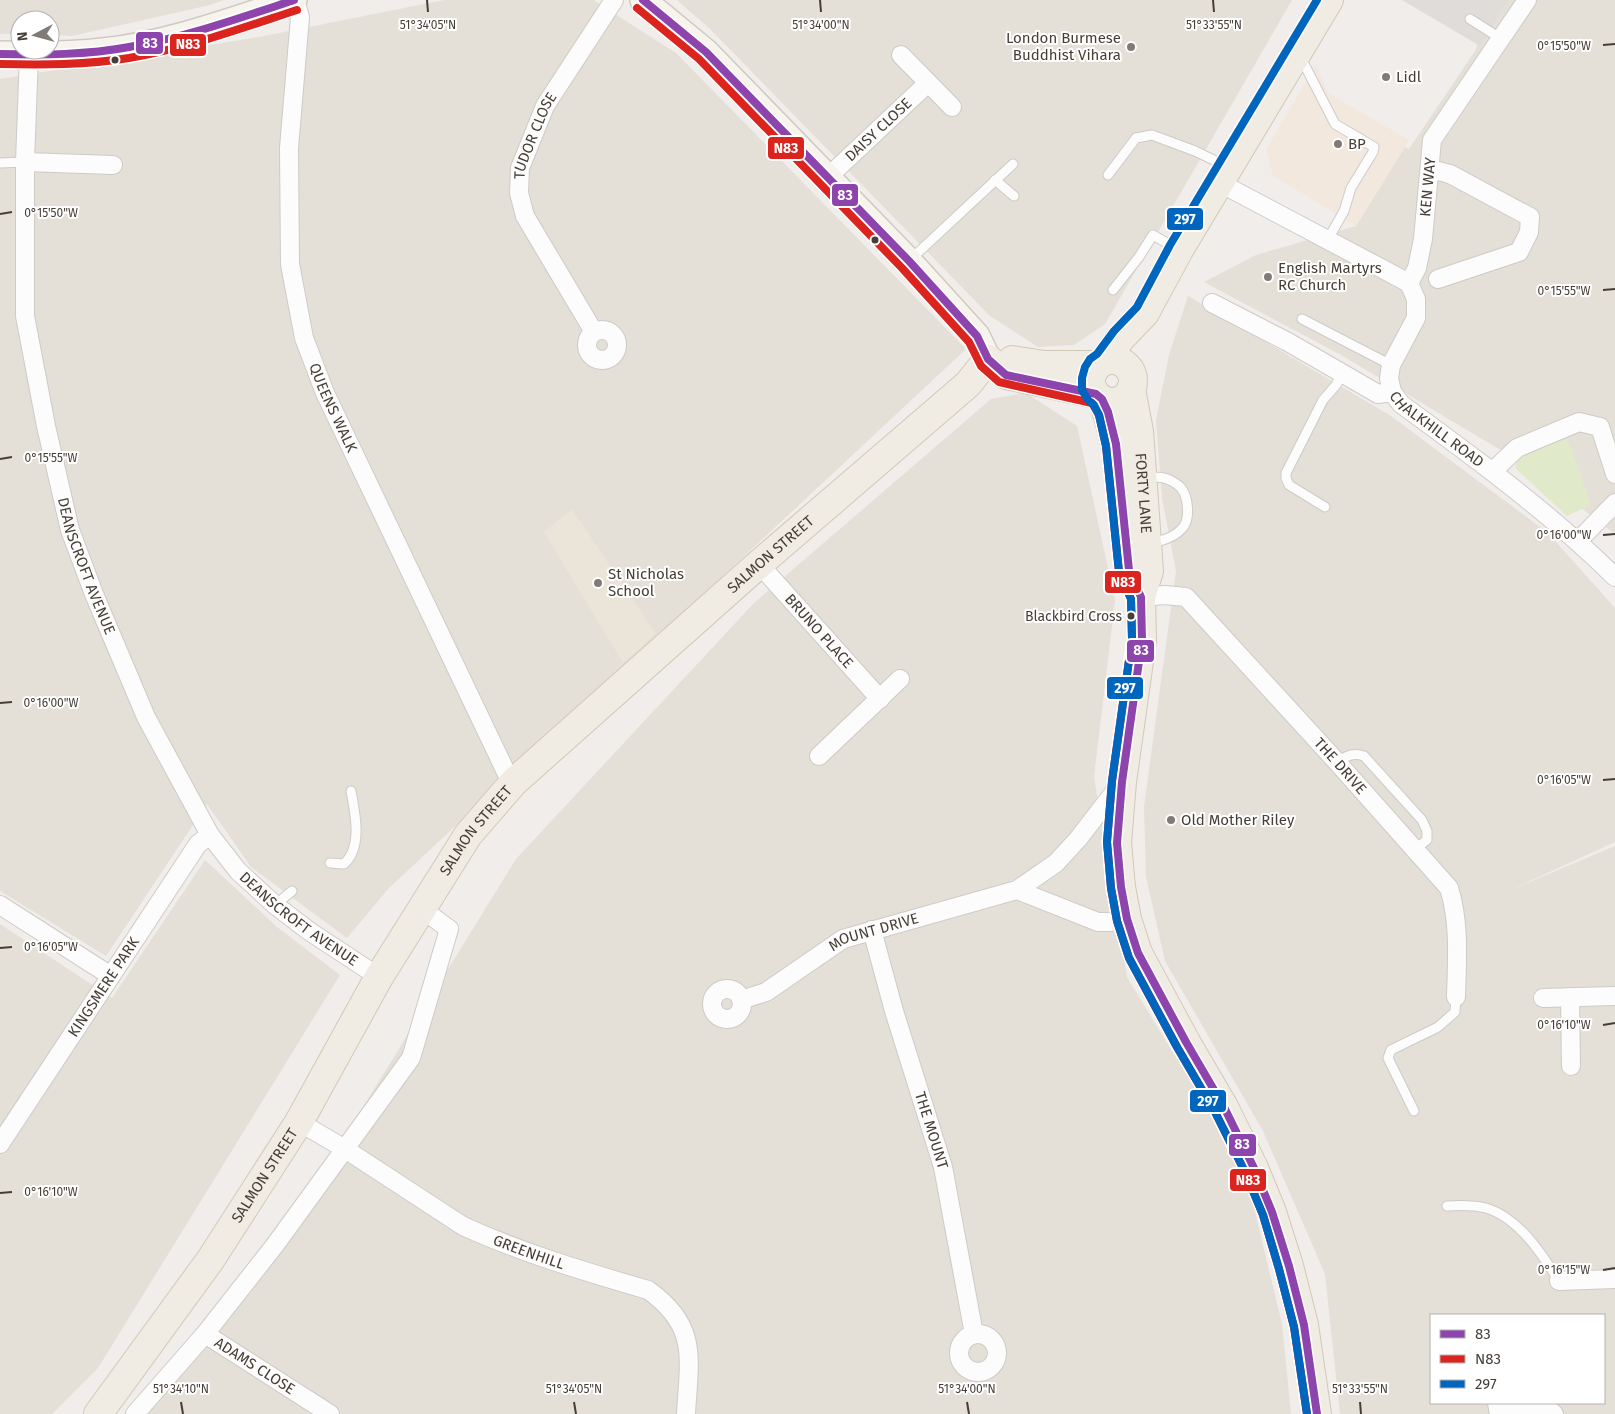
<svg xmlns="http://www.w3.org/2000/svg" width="1615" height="1414" font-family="'Fira Sans',sans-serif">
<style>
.residential{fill:#e4dfd7;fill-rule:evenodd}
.commercial{fill:#f3e8dd}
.education{fill:#ebe4d9}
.green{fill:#e0eaca}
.parking{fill:#dfdcd9}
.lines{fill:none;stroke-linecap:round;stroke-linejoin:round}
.lane-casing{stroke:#cecbc7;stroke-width:11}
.street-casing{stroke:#cecbc7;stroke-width:20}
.secondary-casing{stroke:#cfcac1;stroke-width:28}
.primary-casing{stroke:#d2c8b7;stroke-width:30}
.lane{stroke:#fdfcfc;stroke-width:9}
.street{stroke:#fdfcfc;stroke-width:18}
.secondary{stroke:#f7f4ee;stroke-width:25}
.primary{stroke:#f1ece3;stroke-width:28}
.bus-1-casing{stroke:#fff;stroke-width:11}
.bus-2-casing{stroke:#fff;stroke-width:11}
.bus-3-casing{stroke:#fff;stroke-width:11}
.bus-1{stroke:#8e44ad;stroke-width:8}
.bus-2{stroke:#dc241f;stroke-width:8}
.bus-3{stroke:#0065bd;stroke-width:8}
.ticks{fill:none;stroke:#463e36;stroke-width:2}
.poi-dot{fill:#827b75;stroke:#fff;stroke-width:2}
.bus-dot{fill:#463e36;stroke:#fff;stroke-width:2}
.labels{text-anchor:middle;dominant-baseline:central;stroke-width:4;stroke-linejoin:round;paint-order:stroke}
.bus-label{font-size:14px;fill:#463e36;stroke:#fff;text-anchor:end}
.poi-label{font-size:15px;fill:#463e36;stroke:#fff;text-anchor:start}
.street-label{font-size:15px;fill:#463e36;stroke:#fff}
.ticks-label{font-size:12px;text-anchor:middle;fill:#463e36;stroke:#fff;stroke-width:4;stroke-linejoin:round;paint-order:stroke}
.line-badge{stroke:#fff;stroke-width:2}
.badge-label{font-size:14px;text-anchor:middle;font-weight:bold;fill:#fff}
</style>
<rect width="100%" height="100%" fill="#f0edea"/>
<!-- residential -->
<g class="residential">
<polygon points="0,0 224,0 210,5 72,36 50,35 50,20 20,20 20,34 0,34"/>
<polygon points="444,0 593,0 676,53 966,349 389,888 347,938 251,867 207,804 106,956 0,891 0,79 259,37"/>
<polygon points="677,0 1292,0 1105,324 1074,345 1038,347 990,316 710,29"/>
<polygon points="1494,0 1615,0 1615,534 1526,465 1341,355 1204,282 1256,255 1356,226 1405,147 1409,149 1475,51"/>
<path d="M1188 296 1391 416 1548 533 1615 608V842L1508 891 1615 846V1414H1340L1325 1274 1263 1131 1165 961 1146 877 1144 807 1176 571 1162 498 1156 420 1169 355ZM1431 1315H1604V1403H1431Z"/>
<polygon points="1026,393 1077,426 1115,600 1094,777 1127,977 1226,1140 1249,1187 1282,1324 1291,1414 146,1414 360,1112 516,859 754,603 991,399"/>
<polygon points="205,860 277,927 340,975 98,1368 52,1414 0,1414 0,924 112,998"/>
</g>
<!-- commercial -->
<polygon class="commercial" points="1316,64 1328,93 1409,140 1356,226 1273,176 1266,150"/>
<!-- education -->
<polygon class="education" points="572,509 656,634 623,663 544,532"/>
<!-- green -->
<polygon class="green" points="1568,439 1591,505 1567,516 1515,468 1519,455"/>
<!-- parking -->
<polygon class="parking" points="1402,0 1508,0 1480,46"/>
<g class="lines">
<!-- lane casing -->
<g class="lane-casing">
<g id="lane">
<polyline points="1470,19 1500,38"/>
<polyline points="1301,58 1335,124 1374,147 1373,152 1351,188 1344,211 1327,241"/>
<polyline points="0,163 25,162"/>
<polyline points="1108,175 1136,138 1152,135 1195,151 1226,166"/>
<polyline points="995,180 1014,196"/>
<polyline points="910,260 1013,164"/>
<polyline points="1113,290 1139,257 1153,235 1177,249"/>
<polyline points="1302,319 1391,365"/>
<path d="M1144 478C1150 478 1158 476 1164 478 1169 479 1178 484 1181 488 1188 496 1190 517 1184 526 1177 536 1162 541 1150 543"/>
<polyline points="1325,507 1289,485 1286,478 1286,473 1323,400 1336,385 1343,372"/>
<path d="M1337 762C1347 756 1353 752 1364 756L1422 820 1427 831V840L1415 849"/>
<path d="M330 863 344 864C363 847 355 813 351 791"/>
<polyline points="275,905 292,891"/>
<polyline points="1414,1111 1388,1058 1391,1050 1438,1027 1455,1012 1456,997"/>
<path d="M1447 1206C1460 1205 1474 1205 1486 1208 1519 1218 1542 1254 1559 1281"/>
</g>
</g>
<!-- street casing -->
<g class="street-casing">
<g id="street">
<path id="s1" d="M295 0 300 17 289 148 290 264 304 338 325 393 506 772 514 782"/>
<path id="s2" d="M29 54 25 162V316L46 426 70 530 94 594 146 717 210 835 238 871 275 905 309 931 379 977"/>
<polyline points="901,55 952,107"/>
<polyline points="25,162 113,165"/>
<polyline points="1430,169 1450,174 1530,217 1529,232 1519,252 1438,279"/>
<path id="s3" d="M828 177 928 83"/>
<polyline points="1220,183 1409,283"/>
<path id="s4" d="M1212 303 1288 342 1378 394 1392 392 1401 404C1475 458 1549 512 1615 577"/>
<circle cx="602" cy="345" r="15"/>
<path id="s5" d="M594 332 525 216 519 193 520 168 545 106 614 0"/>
<path id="s6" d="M1392 392 1389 378 1391 365 1416 318V299L1409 283 1417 268 1423 239 1432 140 1527 0"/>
<polyline points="1493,471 1517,448 1579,422 1600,427 1615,474"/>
<polyline points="1578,541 1615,503"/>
<path id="s7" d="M759 564 880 699"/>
<path id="s8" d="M1141 597 1165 595 1186 597 1337 762 1449 888C1460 923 1457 961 1456 997"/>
<polyline points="819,756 900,679"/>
<polyline points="1017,890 1098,922 1111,922 1127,919"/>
<polyline points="0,905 111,976"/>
<path id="s9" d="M872 930 894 1011 943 1167 974 1334"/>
<circle cx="727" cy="1004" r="15"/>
<polyline points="1570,997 1571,1066"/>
<polyline points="1543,998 1615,996"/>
<path id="s10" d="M741 1000 766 992 843 939 1017 890 1056 863 1078 839 1122 782"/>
<path id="s11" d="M299 1122 345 1149 463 1226C522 1253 586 1272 648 1290 699 1326 689 1359 686 1414"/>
<path id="s12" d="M0 1144 198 844 210 835"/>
<polyline points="1559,1281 1615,1279"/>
<circle cx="978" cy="1353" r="19"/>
<path id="s13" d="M205 1334 330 1414"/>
<polyline points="1497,1403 1499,1414 1546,1408 1554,1414"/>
<polyline points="135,1414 205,1334 275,1245 411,1058 449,929 422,909"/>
</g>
</g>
<!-- secondary casing -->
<g class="secondary-casing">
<g id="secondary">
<polyline points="643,0 706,52 909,261 977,336 988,359"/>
<path d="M0 54C34 55 69 55 103 51 169 44 232 20 294 0"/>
</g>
</g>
<!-- primary casing -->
<g class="primary-casing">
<g id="primary">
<polyline points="988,359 1006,375 1096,394"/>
<polyline points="1012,360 1044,365 1098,365"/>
<circle cx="1112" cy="381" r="21"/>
<polyline points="1104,361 1121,338 1145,313 1179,250 1329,0"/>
<path id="s14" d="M1131 389 1139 431 1149 571 1141 597 1142 640 1122 782 1117 843 1121 887 1127 919 1138 953 1186 1042 1224 1107 1254 1168 1272 1212 1289 1266 1304 1325 1317 1414"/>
<path d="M1102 399C1113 427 1118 456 1121 485 1125 519 1123 555 1136 587"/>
<path id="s15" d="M98 1414 211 1259 299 1122 379 977 468 835 514 782 759 564 968 384 988 359"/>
</g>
</g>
<!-- lane -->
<use href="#lane" class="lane"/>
<!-- street -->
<use href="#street" class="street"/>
<!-- secondary -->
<use href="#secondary" class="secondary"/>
<!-- primary -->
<use href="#primary" class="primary"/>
<!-- bus-1 casing -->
<g class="bus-1-casing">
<g id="bus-1">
<polyline points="643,0 706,52 909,261 977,336 988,359 1006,375 1096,394 1102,399 1108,412 1116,444 1129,570 1141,597 1142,640 1122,782 1117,843 1121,887 1127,919 1138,953 1186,1042 1224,1107 1254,1168 1272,1212 1289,1266 1304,1325 1317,1414"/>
<path d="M0 54C43 55 87 55 129 47 186 37 240 18 294 0"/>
</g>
</g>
<!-- bus-2 casing -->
<g class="bus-2-casing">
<g id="bus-2">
<polyline points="637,8 699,59 902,268 969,342 981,366 999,382 1092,403 1099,415 1106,446 1119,572 1131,599 1132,639 1112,781 1107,842 1111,888 1117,921 1129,958 1177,1047 1215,1112 1245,1172 1263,1215 1279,1269 1294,1327 1307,1414"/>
<path d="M0 64C43 65 86 65 129 58 187 48 242 28 297 10"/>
</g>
</g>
<!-- bus-3 casing -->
<g class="bus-3-casing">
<polyline id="bus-3" points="1307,1414 1294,1327 1279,1269 1263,1215 1245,1172 1215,1112 1177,1047 1129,958 1117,921 1111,888 1107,842 1112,781 1132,639 1131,599 1119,572 1106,446 1099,415 1094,405 1088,400 1082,390 1082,378 1085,367 1090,359 1097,354 1114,331 1137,307 1170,245 1317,0"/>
</g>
<!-- bus-1 -->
<use href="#bus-1" class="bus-1"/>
<!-- bus-2 -->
<use href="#bus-2" class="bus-2"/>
<!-- bus-3 -->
<use href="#bus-3" class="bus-3"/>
</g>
<!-- ticks -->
<path class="ticks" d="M427 0 428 12M820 0 821 12M1213 0 1214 12M1603 45 1615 44M0 214 12 212M1603 290 1615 289M0 459 12 457M1603 535 1615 534M0 703 12 702M1603 780 1615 779M0 948 12 947M1603 1025 1615 1023M0 1193 12 1192M1603 1270 1615 1268M181 1402 183 1414M574 1402 576 1414M967 1402 969 1414M1360 1402 1361 1414"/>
<!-- markers -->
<g class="poi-dot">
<circle cx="1131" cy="47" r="5"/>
<circle cx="1386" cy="77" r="5"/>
<circle cx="1338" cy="144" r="5"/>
<circle cx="1268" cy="277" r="5"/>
<circle cx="598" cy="583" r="5"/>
<circle cx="1171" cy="820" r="5"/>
</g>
<g class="bus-dot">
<circle cx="115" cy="60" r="4.5"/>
<circle cx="875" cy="240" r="4.5"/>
<circle cx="1131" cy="616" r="4.5"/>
</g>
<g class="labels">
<!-- bus labels -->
<g class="bus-label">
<text x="1122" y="616">Blackbird Cross</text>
</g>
<!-- poi labels -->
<g class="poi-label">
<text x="1121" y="38" text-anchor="end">London Burmese<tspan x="1121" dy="17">Buddhist Vihara</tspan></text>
<text x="1396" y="77">Lidl</text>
<text x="1348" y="144">BP</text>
<text x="1278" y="268">English Martyrs<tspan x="1278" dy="17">RC Church</tspan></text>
<text x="608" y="574">St Nicholas<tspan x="608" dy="17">School</tspan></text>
<text x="1181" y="820">Old Mother Riley</text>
</g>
<!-- street labels -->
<g class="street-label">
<text stroke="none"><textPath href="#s3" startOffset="69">DAISY CLOSE</textPath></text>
<text stroke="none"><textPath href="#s5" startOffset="219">TUDOR CLOSE</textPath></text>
<text stroke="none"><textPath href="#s6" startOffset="216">KEN WAY</textPath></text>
<text stroke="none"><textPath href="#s1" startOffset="416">QUEENS WALK</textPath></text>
<text stroke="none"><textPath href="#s4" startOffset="262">CHALKHILL ROAD</textPath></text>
<text stroke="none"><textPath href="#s14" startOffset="105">FORTY LANE</textPath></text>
<text stroke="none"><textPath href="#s15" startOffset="1101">SALMON STREET</textPath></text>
<text stroke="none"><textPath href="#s2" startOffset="520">DEANSCROFT AVENUE</textPath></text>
<text stroke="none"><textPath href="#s7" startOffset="90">BRUNO PLACE</textPath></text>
<text stroke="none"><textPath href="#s8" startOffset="274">THE DRIVE</textPath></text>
<text stroke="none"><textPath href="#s15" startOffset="696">SALMON STREET</textPath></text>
<text stroke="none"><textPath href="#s2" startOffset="940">DEANSCROFT AVENUE</textPath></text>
<text stroke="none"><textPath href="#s10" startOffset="151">MOUNT DRIVE</textPath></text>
<text stroke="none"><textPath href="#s12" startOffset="188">KINGSMERE PARK</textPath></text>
<text stroke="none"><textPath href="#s9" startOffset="209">THE MOUNT</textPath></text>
<text stroke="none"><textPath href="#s15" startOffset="291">SALMON STREET</textPath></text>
<text stroke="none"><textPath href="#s11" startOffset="265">GREENHILL</textPath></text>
<text stroke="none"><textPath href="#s13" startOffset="59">ADAMS CLOSE</textPath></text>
</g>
</g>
<g class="ticks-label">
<text x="428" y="29">51°34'05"N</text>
<text x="821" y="29">51°34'00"N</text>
<text x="1214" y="29">51°33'55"N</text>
<text x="1564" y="50">0°15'50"W</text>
<text x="51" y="217">0°15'50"W</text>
<text x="1564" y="295">0°15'55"W</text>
<text x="51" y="462">0°15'55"W</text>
<text x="1564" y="539">0°16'00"W</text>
<text x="51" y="707">0°16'00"W</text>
<text x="1564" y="784">0°16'05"W</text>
<text x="51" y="951">0°16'05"W</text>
<text x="1564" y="1029">0°16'10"W</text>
<text x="51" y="1196">0°16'10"W</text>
<text x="1564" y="1274">0°16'15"W</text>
<text x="181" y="1393">51°34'10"N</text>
<text x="574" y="1393">51°34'05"N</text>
<text x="967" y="1393">51°34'00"N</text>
<text x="1360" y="1393">51°33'55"N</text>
</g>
<g class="line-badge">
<rect x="135" y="31" width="29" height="24" rx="5" fill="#8e44ad"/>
<rect x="169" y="33" width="38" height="24" rx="5" fill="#dc241f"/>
<rect x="767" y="136" width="38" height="24" rx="5" fill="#dc241f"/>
<rect x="831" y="183" width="28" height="24" rx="5" fill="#8e44ad"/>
<rect x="1166" y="207" width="38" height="24" rx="5" fill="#0065bd"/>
<rect x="1104" y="570" width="38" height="24" rx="5" fill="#dc241f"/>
<rect x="1126" y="639" width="29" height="24" rx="5" fill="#8e44ad"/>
<rect x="1106" y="676" width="38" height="24" rx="5" fill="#0065bd"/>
<rect x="1189" y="1089" width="38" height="24" rx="5" fill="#0065bd"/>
<rect x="1228" y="1133" width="29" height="24" rx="5" fill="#8e44ad"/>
<rect x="1229" y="1168" width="38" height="24" rx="5" fill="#dc241f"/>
</g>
<g class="badge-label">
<text x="150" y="48">83</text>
<text x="188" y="49">N83</text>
<text x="786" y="153">N83</text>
<text x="845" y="200">83</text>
<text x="1185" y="224">297</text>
<text x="1123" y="587">N83</text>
<text x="1141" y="655">83</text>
<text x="1125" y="693">297</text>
<text x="1208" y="1106">297</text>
<text x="1242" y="1149">83</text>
<text x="1248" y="1185">N83</text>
</g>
<!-- legend -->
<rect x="1430" y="1314" width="175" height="90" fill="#ffffff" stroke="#b5b2af"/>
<rect x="1440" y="1330" width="25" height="8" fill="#8e44ad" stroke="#b5b2af"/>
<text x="1475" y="1339" font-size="15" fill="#463e36">83</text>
<rect x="1440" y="1355" width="25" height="8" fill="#dc241f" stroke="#b5b2af"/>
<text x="1475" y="1364" font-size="15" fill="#463e36">N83</text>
<rect x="1440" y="1380" width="25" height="8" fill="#0065bd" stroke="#b5b2af"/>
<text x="1475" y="1389" font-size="15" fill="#463e36">297</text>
<!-- north arrow -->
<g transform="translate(35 35) rotate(264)"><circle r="24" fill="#ffffff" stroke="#b5b2af"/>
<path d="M0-4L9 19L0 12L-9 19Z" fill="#827b75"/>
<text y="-8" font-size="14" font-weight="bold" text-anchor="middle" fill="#463e36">N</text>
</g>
</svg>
